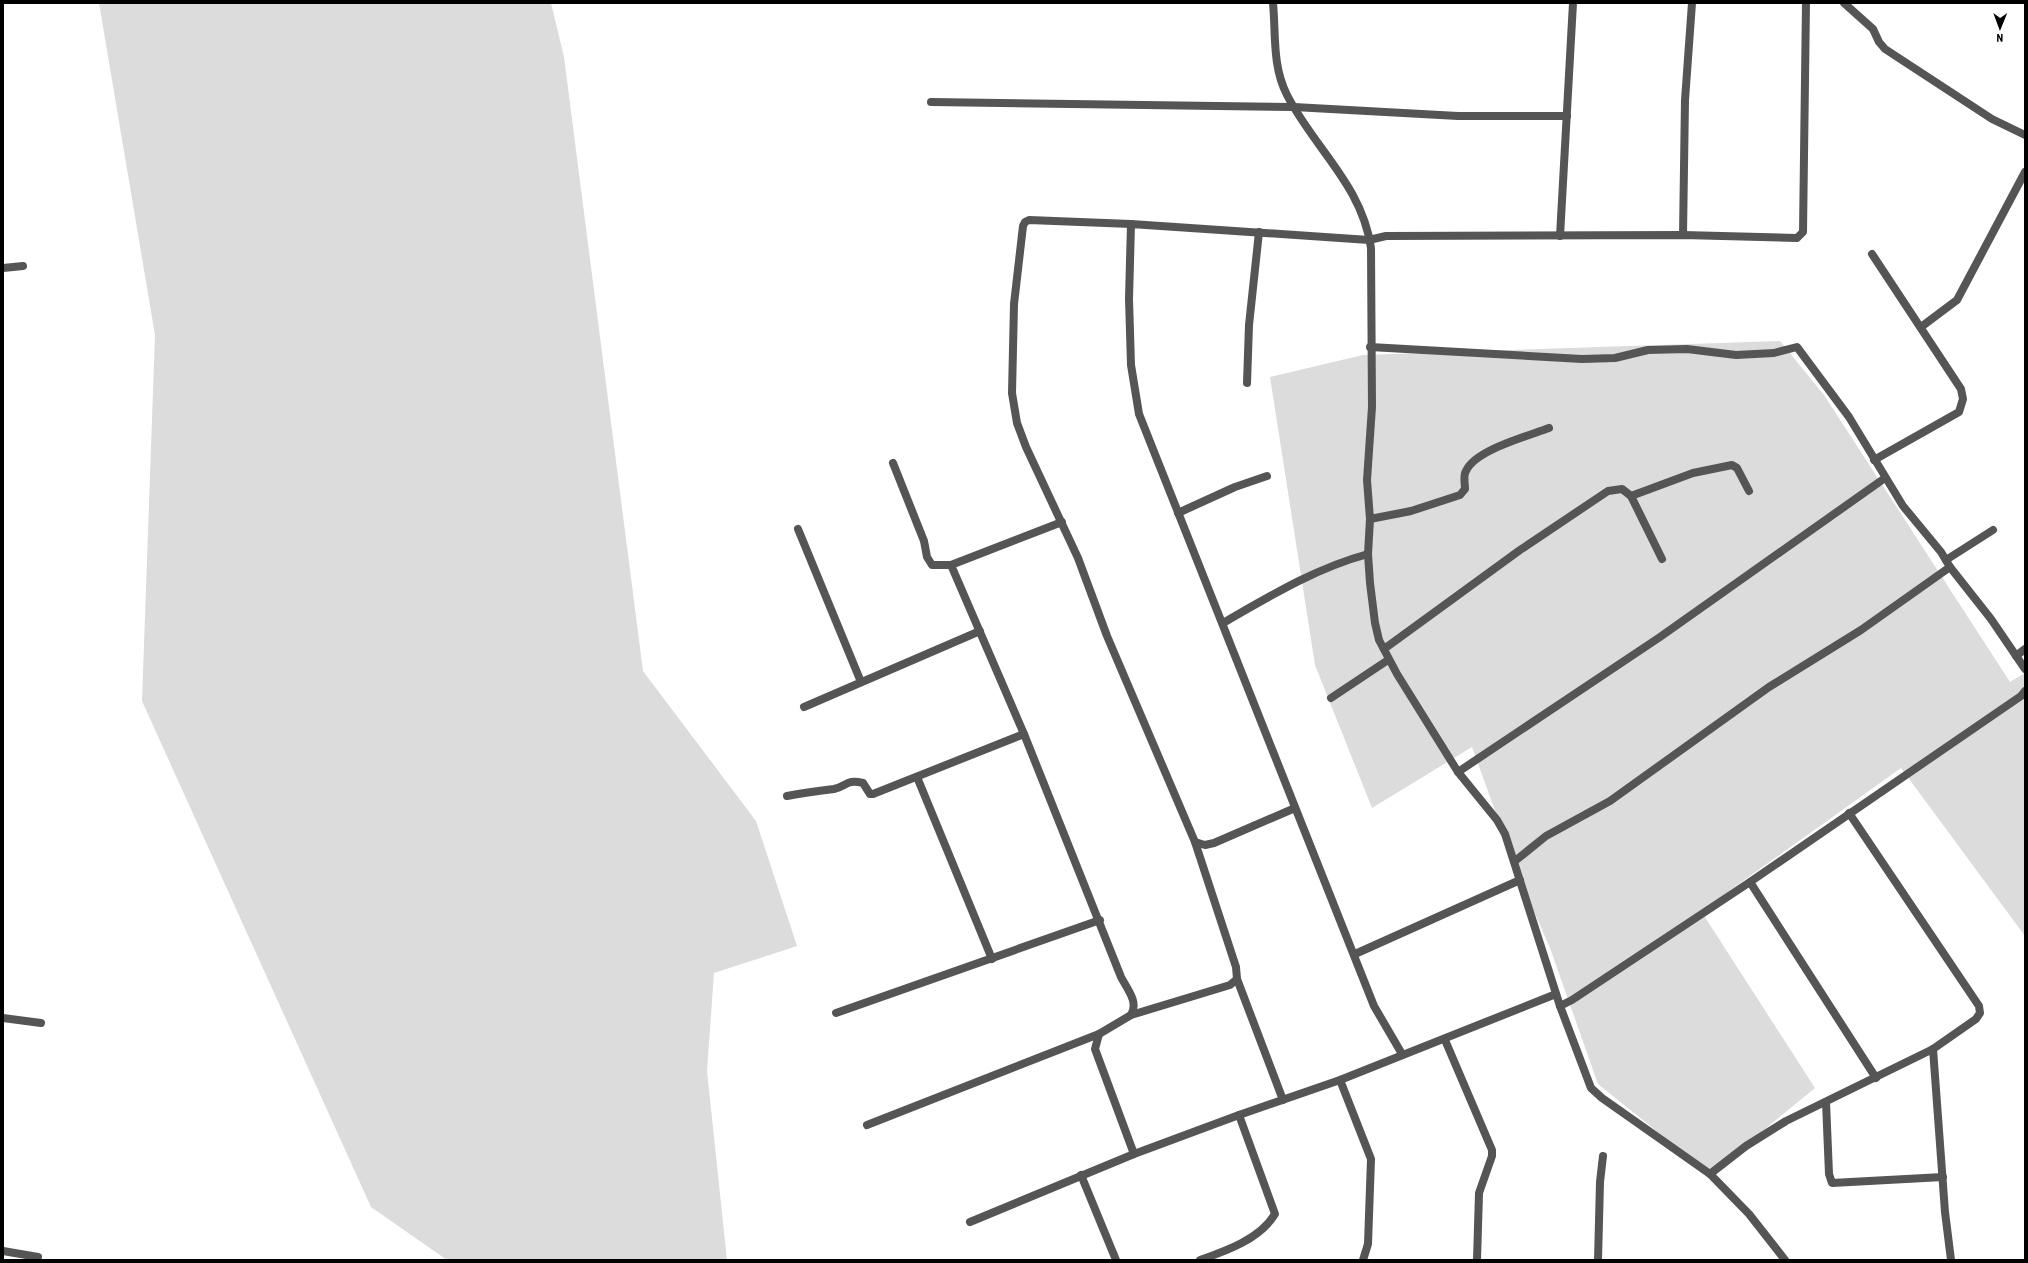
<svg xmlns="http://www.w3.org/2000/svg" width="2028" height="1263" font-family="'Roboto Condensed',sans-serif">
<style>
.green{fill:#dcdcdc}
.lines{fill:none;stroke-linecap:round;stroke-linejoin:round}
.street{stroke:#555;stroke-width:8}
</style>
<rect width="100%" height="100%" fill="#fff"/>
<!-- green -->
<g class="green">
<polygon points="99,3 551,3 564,57 643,671 756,821 797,946 714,973 707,1071 727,1260 447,1260 371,1207 142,701 155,335"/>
<polygon points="1780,341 1824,395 2010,682 2025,673 2025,936 1901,768 1701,911 1815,1088 1710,1174 1598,1084 1550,948 1520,880 1472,747 1372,808 1315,665 1270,377 1363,355"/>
</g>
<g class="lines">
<!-- street -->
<g class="street">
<path d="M1273 3C1276 34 1272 66 1287 95 1314 148 1362 185 1371 248L1372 407 1367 480 1370 519 1368 554 1370 583 1375 623 1379 640 1397 674 1458 772 1497 820 1505 834 1560 1006 1591 1088 1602 1098 1710 1174 1749 1214 1785 1260"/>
<polyline points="1844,3 1873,29 1879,42 1885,49 1992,119 2025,135"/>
<polyline points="931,102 1294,107 1458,116 1567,116"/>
<polyline points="1131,224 1029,220 1025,222 1023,226 1014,304 1012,393 1017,423 1026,447 1078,558 1107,636 1195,842 1205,845 1214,843 1295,808"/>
<polyline points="1683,235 1685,100 1692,3"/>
<polyline points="1560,236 1573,3"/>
<polyline points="1872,254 1961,389 1963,399 1959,412 1874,460"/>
<polyline points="3,268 23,266"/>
<polyline points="1921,327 1957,300 2025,172"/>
<polyline points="1370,347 1582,359 1615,358 1648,350 1687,349 1736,355 1774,353 1797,347 1849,417 1903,506 1941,552 1950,567 1991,619 2025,669"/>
<polyline points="1247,383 1249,325 1259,232"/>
<polyline points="893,463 924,541 927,557 932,565 951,565"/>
<polyline points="1631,496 1693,473 1732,465 1737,468 1749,491"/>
<polyline points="1178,513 1235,487 1267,476"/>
<path d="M1370 519 1411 511 1460 495 1465 489C1465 484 1463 475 1466 471 1475 450 1528 436 1549 428"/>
<path d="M1062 522 951 565 1024 734 1121 977C1127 989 1139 1002 1131 1015L1099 1034 1095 1049 1134 1154 1239 1115"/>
<polyline points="798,529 861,682"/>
<polyline points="1946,560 1993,530"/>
<path d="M1223 623C1270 596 1316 568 1368 554"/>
<polyline points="1384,649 1520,550 1608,491 1622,489 1631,496 1662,559"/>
<polyline points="2016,656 2025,649"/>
<polyline points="1331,698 1388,660"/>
<polyline points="804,707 980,631"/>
<polyline points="1458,772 1660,637 1885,478"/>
<polyline points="917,777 992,959"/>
<path d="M787 796C803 793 818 791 834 789 847 786 846 779 863 783L870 794H873L1024 734"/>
<polyline points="1515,861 1546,836 1610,801 1769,687 1861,630 1950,567"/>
<polyline points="1750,882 1876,1078"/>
<polyline points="1355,954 1520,880"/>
<polyline points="1237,979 1283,1100"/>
<polyline points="1560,1006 1572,1000 1750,882 2021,696 2025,691"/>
<polyline points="836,1013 1100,920"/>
<polyline points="1131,1015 1230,985 1237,979 1236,967 1195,842"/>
<polyline points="3,1018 41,1023"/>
<polyline points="1445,1040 1492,1150 1492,1156 1479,1193 1477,1260"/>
<polyline points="1933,1049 1945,1212 1951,1260"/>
<polyline points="1402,1054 1374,1006 1139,414 1131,365 1129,299 1131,224 1369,240 1386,236 1683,235 1797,238 1803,232 1806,3"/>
<polyline points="1340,1080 1371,1159 1368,1244 1363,1260"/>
<polyline points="1826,1102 1829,1174 1832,1183 1943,1177"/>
<polyline points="867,1125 1099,1034"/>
<polyline points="1710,1174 1746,1146 1786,1121 1933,1049 1976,1019 1980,1013 1979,1006 1849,813"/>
<polyline points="1081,1175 1116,1260"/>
<polyline points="970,1222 1134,1154"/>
<polyline points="3,1251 38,1257 37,1260"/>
<path d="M1200 1260C1226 1251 1260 1239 1275 1214L1239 1115 1340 1080 1556 994"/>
<polyline points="1598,1260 1600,1182 1603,1156"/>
</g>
</g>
<!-- border -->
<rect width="2028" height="1263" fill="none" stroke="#000000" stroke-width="8"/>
<!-- north arrow -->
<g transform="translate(2000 28) rotate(181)" stroke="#ffffff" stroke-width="3" paint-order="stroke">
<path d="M0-3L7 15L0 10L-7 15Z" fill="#000000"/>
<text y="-6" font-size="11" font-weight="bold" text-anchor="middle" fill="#000000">N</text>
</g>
</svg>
